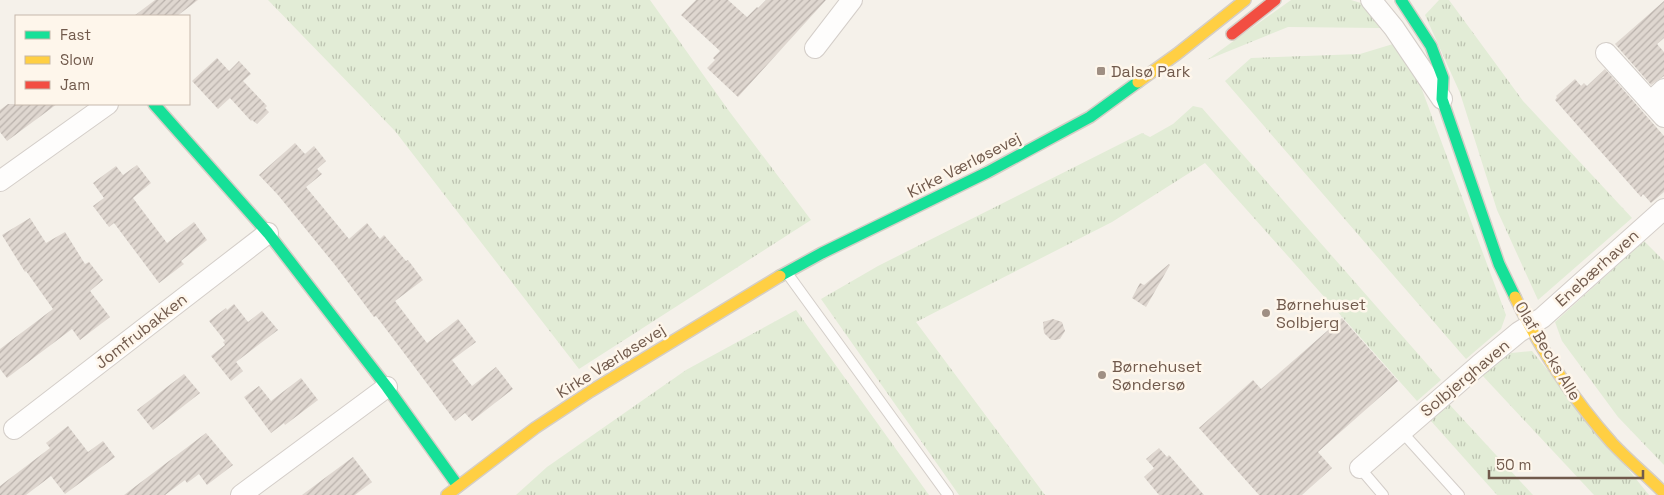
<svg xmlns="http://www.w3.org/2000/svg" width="1664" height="495" font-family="'Space Grotesk',sans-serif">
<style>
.grass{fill:url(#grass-tufts)}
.building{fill:url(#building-hatch)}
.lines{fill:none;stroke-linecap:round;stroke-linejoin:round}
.lane-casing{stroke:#d4cec9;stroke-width:12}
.street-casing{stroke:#d4cec9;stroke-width:22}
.fast-casing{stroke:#d5cec6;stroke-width:14}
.slow-casing{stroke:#d5cec6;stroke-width:14}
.jam-casing{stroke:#d5cec6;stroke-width:14}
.lane{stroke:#fefdfc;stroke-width:10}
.street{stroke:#fefdfc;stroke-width:20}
.fast{stroke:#16e098;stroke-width:11}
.slow{stroke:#ffcf43;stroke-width:11}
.jam{stroke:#f24e42;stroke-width:11}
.poi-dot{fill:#9f8f83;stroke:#fef6eb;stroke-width:2}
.labels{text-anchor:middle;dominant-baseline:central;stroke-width:5;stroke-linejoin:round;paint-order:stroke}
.poi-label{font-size:16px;fill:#715a4c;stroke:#fef6eb;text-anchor:start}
.street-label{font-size:16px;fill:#715a4c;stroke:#fef6eb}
</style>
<defs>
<pattern id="grass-tufts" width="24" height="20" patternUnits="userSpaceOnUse" patternTransform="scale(1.25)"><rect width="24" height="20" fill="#e2ecd6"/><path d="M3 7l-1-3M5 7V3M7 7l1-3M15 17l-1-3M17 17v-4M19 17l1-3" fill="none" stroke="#bcc2b0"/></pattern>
<pattern id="building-hatch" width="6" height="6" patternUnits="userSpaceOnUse" patternTransform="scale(1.25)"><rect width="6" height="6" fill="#dfd7d0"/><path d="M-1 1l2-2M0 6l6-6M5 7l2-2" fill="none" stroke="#b9b1ab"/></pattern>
</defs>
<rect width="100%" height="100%" fill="#f5f1ea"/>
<!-- grass -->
<g class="grass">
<polygon points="268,0 650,0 729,111 811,220 579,369 395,131"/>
<polygon points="1291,0 1351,0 1364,4 1381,28 1288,27 1207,60"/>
<polygon points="1439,0 1449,0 1523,101 1632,218 1538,300 1497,210 1460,93 1425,15"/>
<polygon points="1393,44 1418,79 1506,315 1501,329 1466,359 1225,81 1251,58 1360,54"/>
<polygon points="1193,106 1202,108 1441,380 1417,401 1205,163 1112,222 916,322 1045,495 959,495 821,299 878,266 1142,133 1150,137 1173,124"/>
<polygon points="1644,241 1664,261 1664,465 1618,417 1562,341 1555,322"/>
<polygon points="796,310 929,495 516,495 547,467 686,370"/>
<polygon points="1532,351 1649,495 1594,495 1481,374 1511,353"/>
<polygon points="1449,404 1533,495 1497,495 1431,421"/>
</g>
<!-- building -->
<g class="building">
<polygon points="155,0 198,0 177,16 134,16"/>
<polygon points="696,0 728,0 747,17 757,7 758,8 766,0 826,0 738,97 707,68 715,60 713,58 720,51 681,15"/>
<polygon points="1664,1 1664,38 1657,44 1664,52 1664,76 1651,85 1615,44"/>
<polygon points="217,58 229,71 239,61 251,74 243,81 267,106 265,108 269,112 257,124 252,120 251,121 230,98 218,109 192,81"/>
<polygon points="1605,69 1664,136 1664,192 1651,203 1643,194 1641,197 1555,100 1557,97 1556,96 1575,79 1581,86 1584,83 1587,86"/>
<polygon points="8,104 57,104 7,141 0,132 0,110"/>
<polygon points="295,143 305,154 314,146 326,161 317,169 322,174 306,187 349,239 367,223 380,239 384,235 406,261 408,260 423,280 395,301 427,343 458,319 476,342 452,360 472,386 496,367 513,389 472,421 465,413 455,421 392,337 376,316 374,317 335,265 278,195 259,175"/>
<polygon points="137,165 151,183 133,198 167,243 194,222 207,240 181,261 184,264 159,283 114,223 109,227 93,206 104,198 93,183 116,166 123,175"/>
<polygon points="30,218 46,243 65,232 85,264 89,262 103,280 90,291 110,317 80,340 72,329 7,378 0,369 0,349 53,309 26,271 25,272 2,235"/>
<polygon points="1169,264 1170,265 1146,307 1132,298 1140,283 1144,285"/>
<polygon points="234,304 248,322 262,311 278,330 236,362 243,371 231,381 211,356 225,345 223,342 225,341 209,321 226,308 227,310"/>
<polygon points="1342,318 1398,381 1318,452 1332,468 1302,495 1259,495 1199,428 1253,380 1261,389"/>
<polygon points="1053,319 1062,322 1065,331 1060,339 1055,340 1051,340 1044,333 1043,322"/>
<polygon points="184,374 200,393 153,430 137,410"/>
<polygon points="301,378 318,400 285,425 284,423 271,433 244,397 259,386 271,401"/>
<polygon points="68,426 88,452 103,441 115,457 65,494 51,476 26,495 0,495 0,486 50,448 46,443"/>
<polygon points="206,433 233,465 207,485 199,474 187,483 185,480 165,495 124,495"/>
<polygon points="1159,448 1167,457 1169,455 1204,495 1159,495 1144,477 1154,468 1146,459"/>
<polygon points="353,457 372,482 355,495 302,495"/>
</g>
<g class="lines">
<!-- lane casing -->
<g class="lane-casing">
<g id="lane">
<polyline points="787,273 948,495"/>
<polyline points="1402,432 1459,495"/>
<polyline points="1360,468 1383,495"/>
</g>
</g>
<!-- street casing -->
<g class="street-casing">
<g id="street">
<polyline points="1371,0 1394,28 1442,99"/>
<polyline points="815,48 852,0"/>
<polyline points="1606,53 1664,117"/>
<polyline points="1650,102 1664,89"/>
<polyline points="0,181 108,104"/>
<polyline points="14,429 268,233"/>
<polyline points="1360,468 1479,365 1519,332 1542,318 1664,209"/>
<polyline points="241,495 387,387"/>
</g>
</g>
<!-- fast casing -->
<g class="fast-casing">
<g id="fast">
<polyline points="1401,0 1431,46 1443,78 1442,99 1499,264 1515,297"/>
<polyline points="154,104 268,233 387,387 458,486"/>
<polyline points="780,276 822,253 988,172 1090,117 1138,82"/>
</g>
</g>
<!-- slow casing -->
<g class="slow-casing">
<g id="slow">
<polyline points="1138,82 1177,54 1245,0"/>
<path d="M1515 297C1540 349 1573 399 1612 443 1628 460 1647 476 1664 493"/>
<polyline points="447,495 535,428 591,391 780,276"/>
</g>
</g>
<!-- jam casing -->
<g class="jam-casing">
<polyline id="jam" points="1232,34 1275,0"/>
</g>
<!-- lane -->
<use href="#lane" class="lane"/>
<!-- street -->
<use href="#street" class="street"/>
<!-- fast -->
<use href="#fast" class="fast"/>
<!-- slow -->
<use href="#slow" class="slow"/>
<!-- jam -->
<use href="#jam" class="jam"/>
</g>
<!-- markers -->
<g class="poi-dot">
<rect x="1096" y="66" width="10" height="10" rx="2.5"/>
<circle cx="1266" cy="313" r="5"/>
<circle cx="1102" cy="375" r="5"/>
</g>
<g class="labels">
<!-- poi labels -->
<g class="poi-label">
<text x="1111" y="71">Dalsø Park</text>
<text x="1276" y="304">Børnehuset<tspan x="1276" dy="18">Solbjerg</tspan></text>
<text x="1112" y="366">Børnehuset<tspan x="1112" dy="18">Søndersø</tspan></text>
</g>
<!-- street labels -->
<g class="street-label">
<text transform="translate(964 165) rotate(-27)">Kirke Værløsevej</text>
<text transform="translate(1597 268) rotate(-42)">Enebærhaven</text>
<text transform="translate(141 331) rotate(-38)">Jomfrubakken</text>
<text transform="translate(1548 351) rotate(59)">Olaf Becks Alle</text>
<text transform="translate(611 361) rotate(-32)">Kirke Værløsevej</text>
<text transform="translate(1465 378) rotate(-40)">Solbjerghaven</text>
</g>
</g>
<!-- legend -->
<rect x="15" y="15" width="175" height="90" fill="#fef6eb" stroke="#c6b8ab"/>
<rect x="25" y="31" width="25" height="8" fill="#16e098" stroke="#c6b8ab"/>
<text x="60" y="40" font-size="15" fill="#715a4c">Fast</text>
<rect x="25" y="56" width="25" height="8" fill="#ffcf43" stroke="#c6b8ab"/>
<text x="60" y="65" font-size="15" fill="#715a4c">Slow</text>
<rect x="25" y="81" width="25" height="8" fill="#f24e42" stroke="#c6b8ab"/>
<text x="60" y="90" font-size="15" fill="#715a4c">Jam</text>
<!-- scale -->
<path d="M1489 470v8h154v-8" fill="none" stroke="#715a4c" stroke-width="2.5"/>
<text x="1496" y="470" font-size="15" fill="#715a4c" stroke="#fef6eb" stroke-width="4" paint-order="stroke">50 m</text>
</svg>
